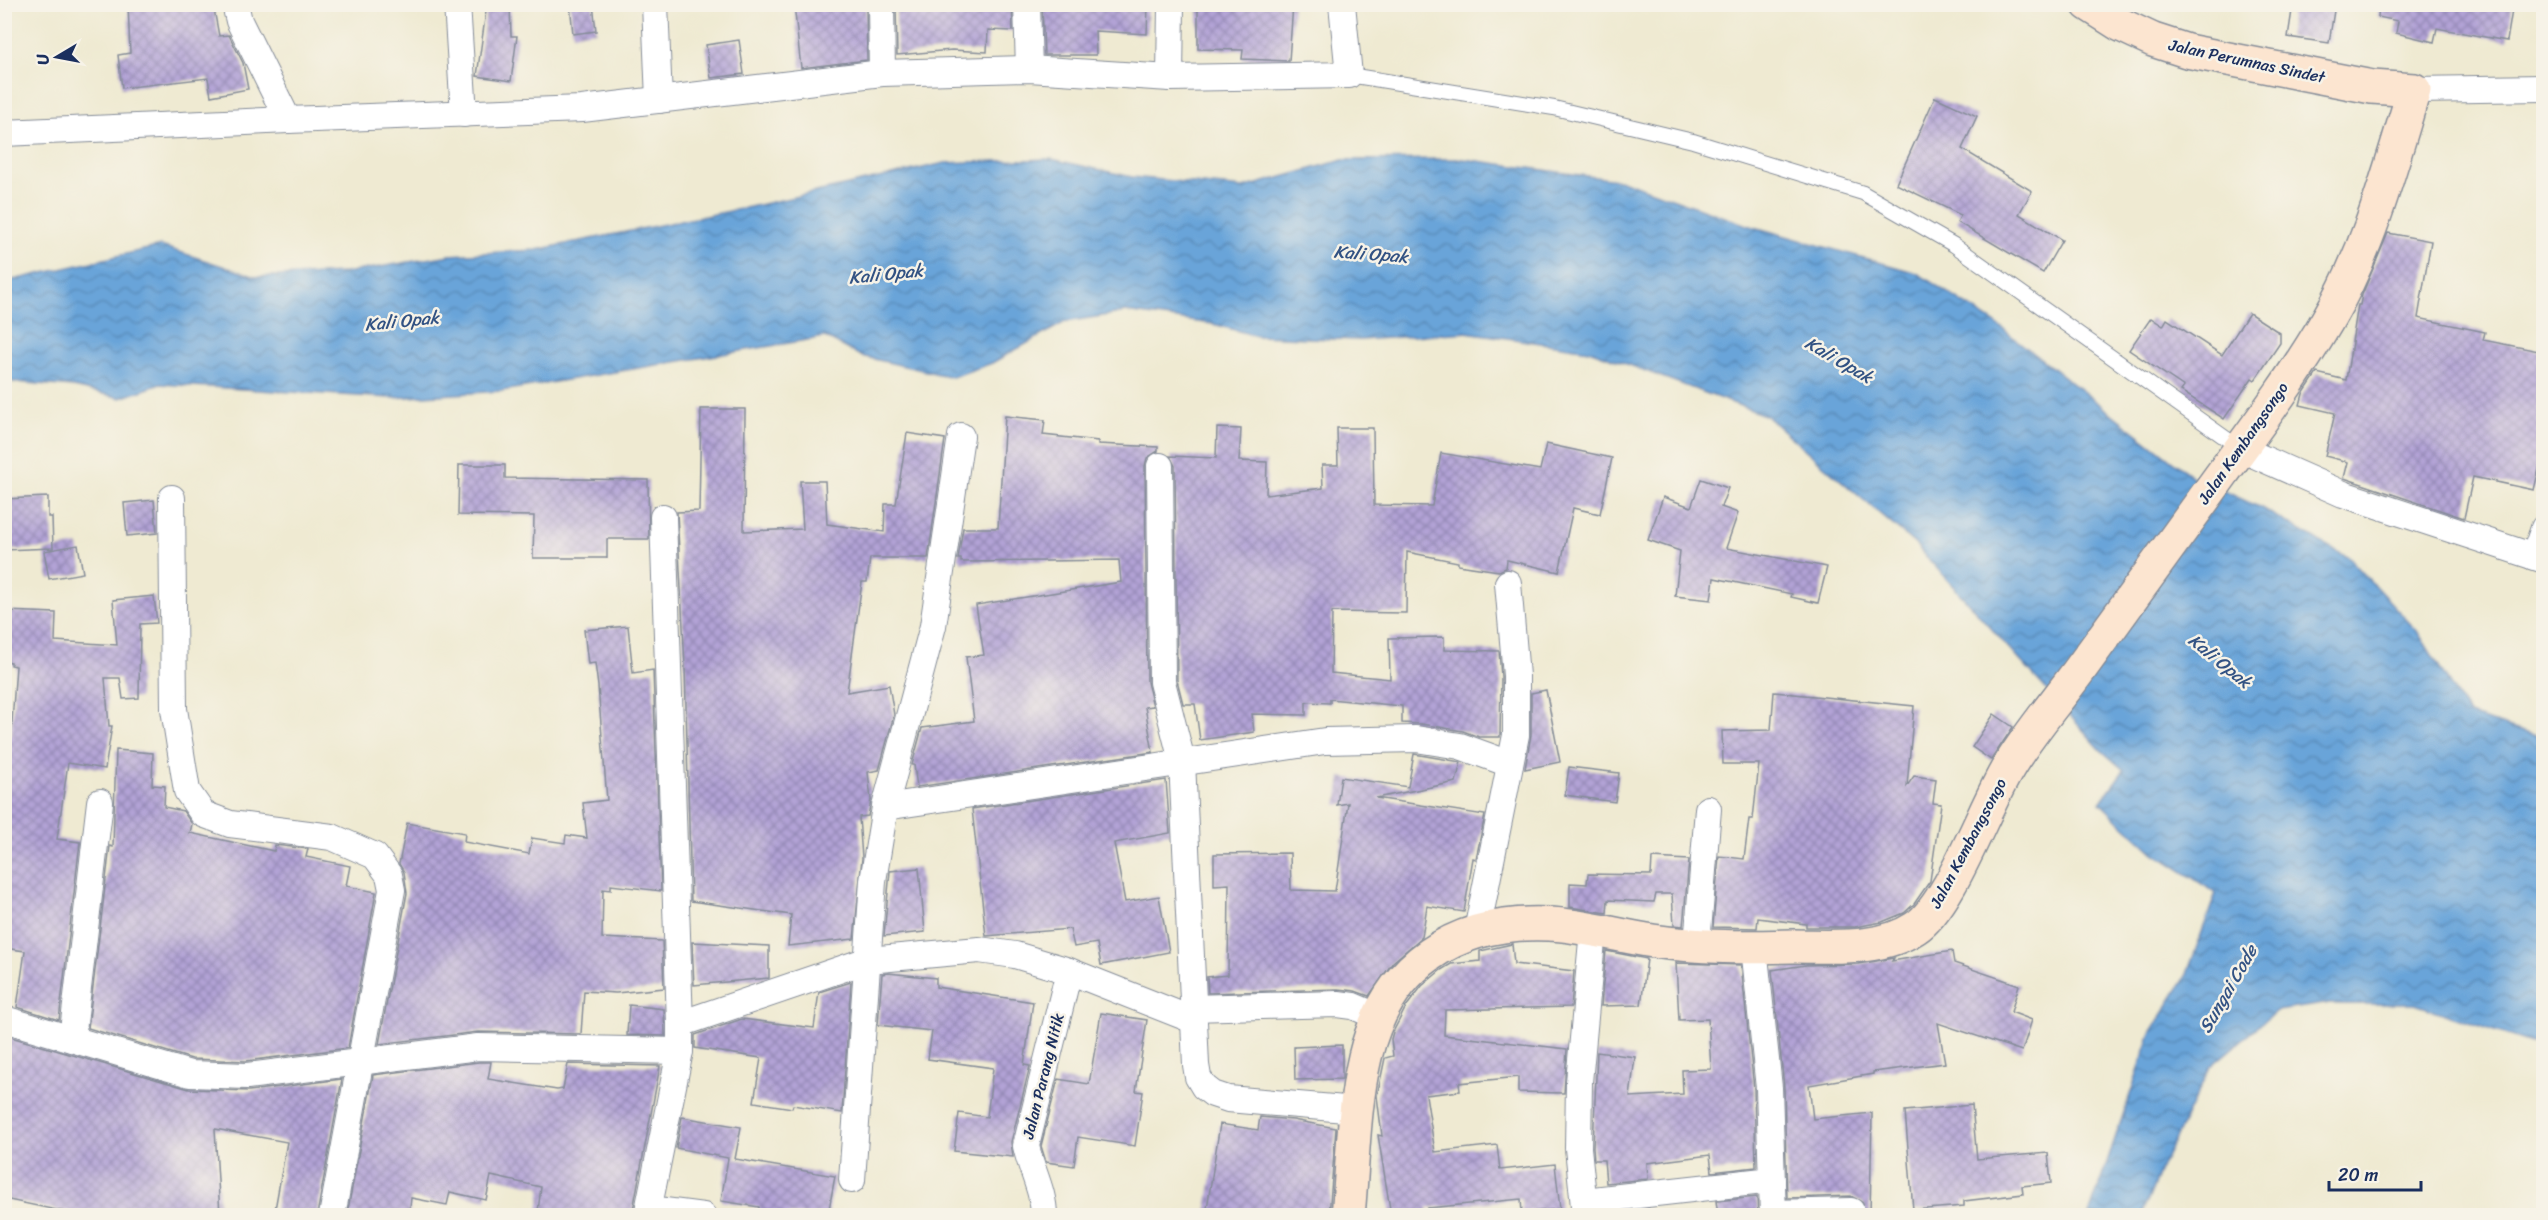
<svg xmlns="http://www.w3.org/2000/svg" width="2548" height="1220" font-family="Sriracha,sans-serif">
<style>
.water{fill:url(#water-waves);stroke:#426a9c;stroke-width:1.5}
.building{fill:url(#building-cross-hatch)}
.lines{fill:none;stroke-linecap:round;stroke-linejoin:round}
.lane-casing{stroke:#858c98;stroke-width:16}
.street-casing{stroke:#858c98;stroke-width:28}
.secondary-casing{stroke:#858c98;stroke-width:36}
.lane{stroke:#fff;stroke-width:14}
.street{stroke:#fff;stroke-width:26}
.secondary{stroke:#fce5d0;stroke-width:33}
.labels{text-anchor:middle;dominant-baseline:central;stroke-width:5;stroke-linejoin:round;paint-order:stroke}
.street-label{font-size:16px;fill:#1b2f5e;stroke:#f7f3e8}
.water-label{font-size:18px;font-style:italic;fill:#325283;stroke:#f7f3e8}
</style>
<defs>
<pattern id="water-waves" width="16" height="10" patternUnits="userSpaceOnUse" patternTransform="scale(1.5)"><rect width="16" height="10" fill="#69a4d9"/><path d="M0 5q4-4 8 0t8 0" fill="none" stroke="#5686b3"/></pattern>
<pattern id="building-cross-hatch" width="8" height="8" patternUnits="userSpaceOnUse" patternTransform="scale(1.5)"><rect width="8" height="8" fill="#b2a3d6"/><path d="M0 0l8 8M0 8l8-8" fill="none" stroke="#9085b1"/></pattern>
</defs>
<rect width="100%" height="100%" fill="#f7f3e8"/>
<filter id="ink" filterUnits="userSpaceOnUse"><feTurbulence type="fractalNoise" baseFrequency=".0167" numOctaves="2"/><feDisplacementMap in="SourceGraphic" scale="12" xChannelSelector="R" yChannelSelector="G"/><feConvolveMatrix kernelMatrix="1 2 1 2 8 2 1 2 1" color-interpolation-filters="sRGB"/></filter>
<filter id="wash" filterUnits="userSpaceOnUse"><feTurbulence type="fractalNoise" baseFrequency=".008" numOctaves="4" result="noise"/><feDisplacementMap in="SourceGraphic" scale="24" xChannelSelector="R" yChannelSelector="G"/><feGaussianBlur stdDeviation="1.35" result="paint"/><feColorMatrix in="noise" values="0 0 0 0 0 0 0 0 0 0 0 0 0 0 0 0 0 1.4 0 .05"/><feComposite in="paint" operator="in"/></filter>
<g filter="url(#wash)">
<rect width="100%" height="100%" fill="#efead2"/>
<!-- water -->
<polygon class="water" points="1051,159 1132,177 1243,188 1343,160 1463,159 1624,181 1747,225 1917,273 1996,324 2193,477 2261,508 2349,558 2417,631 2469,715 2543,738 2543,1047 2415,1004 2324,1004 2276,1011 2210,1067 2160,1170 2142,1215 2089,1215 2151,1033 2186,977 2216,893 2154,853 2100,803 2124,770 2101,750 1915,544 1765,415 1589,350 1466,332 1360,340 1257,336 1213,324 1126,312 1065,322 992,363 952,377 861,356 825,337 501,391 392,398 160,384 121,398 74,387 5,381 4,282 161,246 256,277 345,273 450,255 536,250 750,207 945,163"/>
<g id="blocks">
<!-- building -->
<g class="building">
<polygon points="128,4 213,4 219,36 229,35 243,63 248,89 211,96 208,78 122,88 118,55 130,53"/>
<polygon points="487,4 510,4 511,36 517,36 511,81 477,76"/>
<polygon points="570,4 593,4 596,31 573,34"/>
<polygon points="794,4 864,4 866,8 867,60 801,68"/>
<polygon points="912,4 1012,4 1013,31 988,30 987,52 952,50 897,55 896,6"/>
<polygon points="1042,4 1148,4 1147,34 1095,31 1096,55 1044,55"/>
<polygon points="1198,4 1293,4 1289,61 1242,59 1243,50 1198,49"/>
<polygon points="2293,4 2335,4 2329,43 2288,37"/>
<polygon points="2379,4 2513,4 2507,41 2437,28 2434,42 2396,33 2398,21 2378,17"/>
<polygon points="739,40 744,74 711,78 706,45"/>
<polygon points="1935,97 1977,116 1962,149 2032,191 2019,214 2062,240 2043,273 1957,222 1961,215 1896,184"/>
<polygon points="2388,233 2431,241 2418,318 2485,332 2483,340 2544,352 2544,448 2534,490 2473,477 2464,518 2344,478 2348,462 2325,456 2335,413 2300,405 2303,394 2317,373 2346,380 2358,305 2360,305 2362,295"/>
<polygon points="2249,313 2280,333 2280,343 2255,380 2252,378 2224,419 2181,391 2184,387 2129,350 2151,318 2163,326 2167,319 2222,355"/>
<polygon points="701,409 745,409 744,531 803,529 800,481 825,481 827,524 884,532 885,504 896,504 907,433 945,439 928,558 870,558 867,582 862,582 847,692 889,685 894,715 879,770 868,772 871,800 868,816 859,817 862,858 854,939 788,946 791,915 691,901 685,666 677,512 699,511"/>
<polygon points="1005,416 1045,420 1043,435 1098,441 1098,444 1158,447 1158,451 1147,458 1145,466 1147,682 1153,706 1145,707 1153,752 917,787 914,765 912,765 922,728 974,721 966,657 984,655 976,605 1121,582 1119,560 961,562 961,559 958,559 963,528 998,528"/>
<polygon points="1217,428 1241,429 1239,461 1267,462 1266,495 1323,488 1322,465 1338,465 1337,428 1373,428 1374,505 1432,506 1441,453 1540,470 1546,444 1612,458 1600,514 1573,508 1559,572 1507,560 1506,568 1499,571 1458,565 1458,562 1407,552 1406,613 1332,612 1331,673 1390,679 1389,638 1444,637 1444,650 1499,651 1501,677 1500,737 1479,737 1463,731 1421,724 1402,723 1402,706 1330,699 1330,703 1306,702 1306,715 1252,714 1254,732 1200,740 1195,704 1183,704 1177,680 1175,466 1170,456 1216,458"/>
<polygon points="459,465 505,465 505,478 648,480 649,539 607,539 607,558 533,558 534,516 458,515"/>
<polygon points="1701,479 1728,488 1721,507 1738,513 1726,548 1827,567 1818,603 1791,597 1792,594 1714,578 1711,600 1675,596 1680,551 1648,540 1663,497 1691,507"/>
<polygon points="48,497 48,517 52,517 53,548 4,550 4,499"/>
<polygon points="154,500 157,533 127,536 124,503"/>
<polygon points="78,545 83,573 49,579 44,551"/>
<polygon points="154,596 157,623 140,624 139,698 123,699 120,678 105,678 109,726 112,726 105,769 68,763 57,839 80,842 59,1020 17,1007 25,951 4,948 4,735 11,736 16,666 11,665 11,662 4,661 6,611 56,613 55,641 117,645 113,600"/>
<polygon points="628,626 633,673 653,670 661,891 611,885 611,890 603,889 602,938 662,941 664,988 616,993 584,991 581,1034 478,1032 379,1044 407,893 404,872 399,864 407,823 465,833 464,842 529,854 532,838 565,843 566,835 587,838 583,803 607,800 598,686 595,663 588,664 584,630"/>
<polygon points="1546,690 1560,762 1525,769 1531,735 1531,693"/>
<polygon points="1774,692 1914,706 1907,786 1914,776 1936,779 1933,803 1941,804 1930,881 1914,904 1904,913 1882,922 1855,927 1806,927 1806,924 1758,918 1757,928 1713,927 1719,856 1744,859 1749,819 1753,819 1759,764 1723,764 1722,731 1771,730"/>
<polygon points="1994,714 2013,727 1991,760 1972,747"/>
<polygon points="116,750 153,753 152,785 165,786 164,807 183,811 192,824 190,833 274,851 275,845 308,849 306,857 350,866 346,886 376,892 348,1048 246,1061 192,1059 88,1028 110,846 113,847"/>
<polygon points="1414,754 1461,762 1456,782 1376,798 1485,815 1476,859 1473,858 1464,912 1427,906 1422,937 1393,962 1369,996 1355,991 1338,989 1208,993 1207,977 1228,975 1229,884 1214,885 1214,854 1290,853 1291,890 1335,891 1348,803 1337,805 1341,777 1408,787"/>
<polygon points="1569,767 1619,773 1615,802 1565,795"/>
<polygon points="1166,780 1170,833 1114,843 1125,902 1159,896 1169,952 1101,965 1097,943 1074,947 1070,929 986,936 972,809"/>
<polygon points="1652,858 1689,860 1683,926 1674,925 1672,894 1656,894 1654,902 1608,900 1607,913 1570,907 1570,883 1587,884 1588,874 1651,875"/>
<polygon points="919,868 925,932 884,936 890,871"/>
<polygon points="692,942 769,946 769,978 694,985"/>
<polygon points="1512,944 1514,964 1574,971 1571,1007 1445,1010 1444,1035 1567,1049 1564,1093 1518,1092 1518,1077 1459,1083 1460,1091 1426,1095 1435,1152 1497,1145 1500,1170 1555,1164 1560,1209 1522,1213 1521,1199 1428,1208 1428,1215 1391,1215 1378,1135 1382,1136 1377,1096 1385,1058 1393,1056 1391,1039 1393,1032 1406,1007 1422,986 1441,970 1451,964 1480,961 1480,951"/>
<polygon points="1606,951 1647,959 1641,1005 1601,1006"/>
<polygon points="1952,951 1954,963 2019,985 2011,1012 2032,1020 2022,1051 1938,1023 1945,1063 1873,1072 1873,1074 1809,1085 1813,1119 1872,1113 1870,1215 1865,1215 1863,1203 1851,1196 1787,1198 1784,1087 1772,970 1806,965 1858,964 1894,958 1892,961"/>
<polygon points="1676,963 1741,965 1754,1089 1756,1167 1712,1172 1710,1155 1647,1163 1648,1179 1606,1183 1604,1160 1594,1160 1593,1147 1597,1052 1635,1057 1630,1097 1683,1094 1682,1070 1711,1069 1708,1019 1679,1020"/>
<polygon points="888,973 936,978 936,987 1033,1002 1024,1065 1030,1066 1011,1142 1013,1157 954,1151 959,1113 987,1117 993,1068 928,1059 932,1031 878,1025 882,974"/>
<polygon points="851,982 842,1113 793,1105 792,1108 754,1102 761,1058 695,1048 695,1035 742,1019 814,1028 819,992"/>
<polygon points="629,1005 664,1009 665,1036 627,1035"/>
<polygon points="1101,1013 1147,1020 1136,1091 1143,1092 1135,1146 1078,1137 1074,1166 1046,1162 1041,1146 1058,1079 1089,1084"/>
<polygon points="4,1035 189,1089 249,1091 342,1079 317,1215 274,1215 287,1142 215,1129 220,1215 80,1215 4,1199"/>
<polygon points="1342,1045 1342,1079 1295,1080 1294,1047"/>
<polygon points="479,1062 491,1062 488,1079 557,1090 563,1089 568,1064 660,1066 632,1215 571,1215 538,1211 541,1187 491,1176 486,1200 450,1192 447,1205 411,1198 409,1215 347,1215 373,1075"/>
<polygon points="1972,1105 1977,1159 2048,1153 2051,1183 2022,1186 2023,1194 1964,1201 1964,1206 1913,1210 1905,1111"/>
<polygon points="682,1117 741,1127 735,1159 835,1176 828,1215 782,1215 759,1211 759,1207 721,1201 728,1158 676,1148"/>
<polygon points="1260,1117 1293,1120 1336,1128 1329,1215 1206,1215 1220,1124 1258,1130"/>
<polygon points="1757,1197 1758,1215 1718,1215 1716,1201"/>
<polygon points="1649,1209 1650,1215 1607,1215 1607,1214"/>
</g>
</g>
</g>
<g filter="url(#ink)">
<use href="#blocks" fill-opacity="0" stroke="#858c98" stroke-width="1.5"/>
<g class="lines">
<!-- lane casing -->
<g class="lane-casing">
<polyline id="lane" points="1349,75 1554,108 1693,141 1863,193 1954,245 2241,449"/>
</g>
<!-- street casing -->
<g class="street-casing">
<g id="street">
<polyline points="235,4 239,21 288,120"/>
<polyline points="457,4 464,114"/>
<polyline points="655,4 659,100"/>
<polyline points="881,4 882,73"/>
<polyline points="1027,4 1029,69"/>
<polyline points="1170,78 1171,4"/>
<polyline points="2414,90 2544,88"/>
<polyline points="4,133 288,120 582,109 882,73 1029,69 1170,78 1349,75 1342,4"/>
<polyline points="2241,449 2343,494 2544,560"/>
<polyline points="1160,466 1162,682 1182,761 1196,1065 1198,1077 1204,1087 1213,1094 1228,1099 1357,1110"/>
<polyline points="172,498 174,709 187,791 203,814 230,824 332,837 375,856 389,875 392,890 332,1216"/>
<polyline points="663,517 680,1024"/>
<polyline points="2534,557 2544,528"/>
<polyline points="885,807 1325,741 1416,739 1460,746 1510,764"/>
<polyline points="1477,931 1516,735 1516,676 1508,583"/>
<polyline points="1697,944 1708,809"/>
<polyline points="1754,947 1769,1088 1773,1216"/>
<polyline points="1192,1008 1338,1004 1353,1006 1379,1017"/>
<polyline points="4,1019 190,1074 247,1076 478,1047 680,1051"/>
<polyline points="72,1039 100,802"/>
<polyline points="852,1180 873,881 885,807 933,626 961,436"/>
<polyline points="1584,1201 1772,1180"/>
<polyline points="649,1209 703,1216"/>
<polyline points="1773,1213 1851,1211"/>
<polyline points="647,1216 680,1051 680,1024 868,960 979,950 1015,955 1069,971 1193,1020"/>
<path d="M1044 1216C1044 1191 1031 1170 1026 1146L1069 971"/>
<polyline points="1585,1216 1578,1148 1579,1082 1593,930"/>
</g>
</g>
<!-- secondary casing -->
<g class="secondary-casing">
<path id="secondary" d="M1348 1216C1353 1163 1353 1108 1365 1057 1387 965 1455 920 1548 924 1583 925 1618 936 1653 941 1699 948 1748 947 1794 946 1834 946 1880 951 1915 928 1950 906 1984 807 2008 768 2029 733 2057 701 2081 668 2128 603 2175 539 2222 474 2258 425 2296 374 2327 321 2369 250 2390 168 2414 90L2372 87 2187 51 2153 40 2121 25 2088 4"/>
</g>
<!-- lane -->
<use href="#lane" class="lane"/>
<!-- street -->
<use href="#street" class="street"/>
<!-- secondary -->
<use href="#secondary" class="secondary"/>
</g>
</g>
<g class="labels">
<!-- street labels -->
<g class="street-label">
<text transform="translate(2247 61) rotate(12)">Jalan Perumnas Sindet</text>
<text transform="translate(2243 443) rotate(-55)">Jalan Kembangsongo</text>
<text transform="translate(1968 843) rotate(-62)">Jalan Kembangsongo</text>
<text transform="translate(1043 1076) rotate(-76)">Jalan Parang Nitik</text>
</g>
<!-- water labels -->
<g class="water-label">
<text transform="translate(1371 254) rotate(4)">Kali Opak</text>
<text transform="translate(886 274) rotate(-6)">Kali Opak</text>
<text transform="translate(402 321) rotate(-6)">Kali Opak</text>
<text transform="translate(1839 360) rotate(30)">Kali Opak</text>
<text transform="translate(2220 661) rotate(39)">Kali Opak</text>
<text transform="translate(2228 989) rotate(-60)">Sungai Code</text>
</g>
</g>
<!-- margin -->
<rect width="2548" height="1220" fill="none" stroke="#f7f3e8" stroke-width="24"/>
<!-- north arrow -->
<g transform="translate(57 57) rotate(260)" stroke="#f7f3e8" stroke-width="4.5" paint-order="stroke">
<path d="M0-4.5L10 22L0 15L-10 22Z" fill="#1b2f5e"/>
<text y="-9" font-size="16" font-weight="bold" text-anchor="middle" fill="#1b2f5e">U</text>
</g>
<!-- scale -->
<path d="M2329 1181v9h92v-9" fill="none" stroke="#1b2f5e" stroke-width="3"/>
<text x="2338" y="1181" font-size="18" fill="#1b2f5e" stroke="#f7f3e8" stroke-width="4.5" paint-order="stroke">20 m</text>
</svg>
